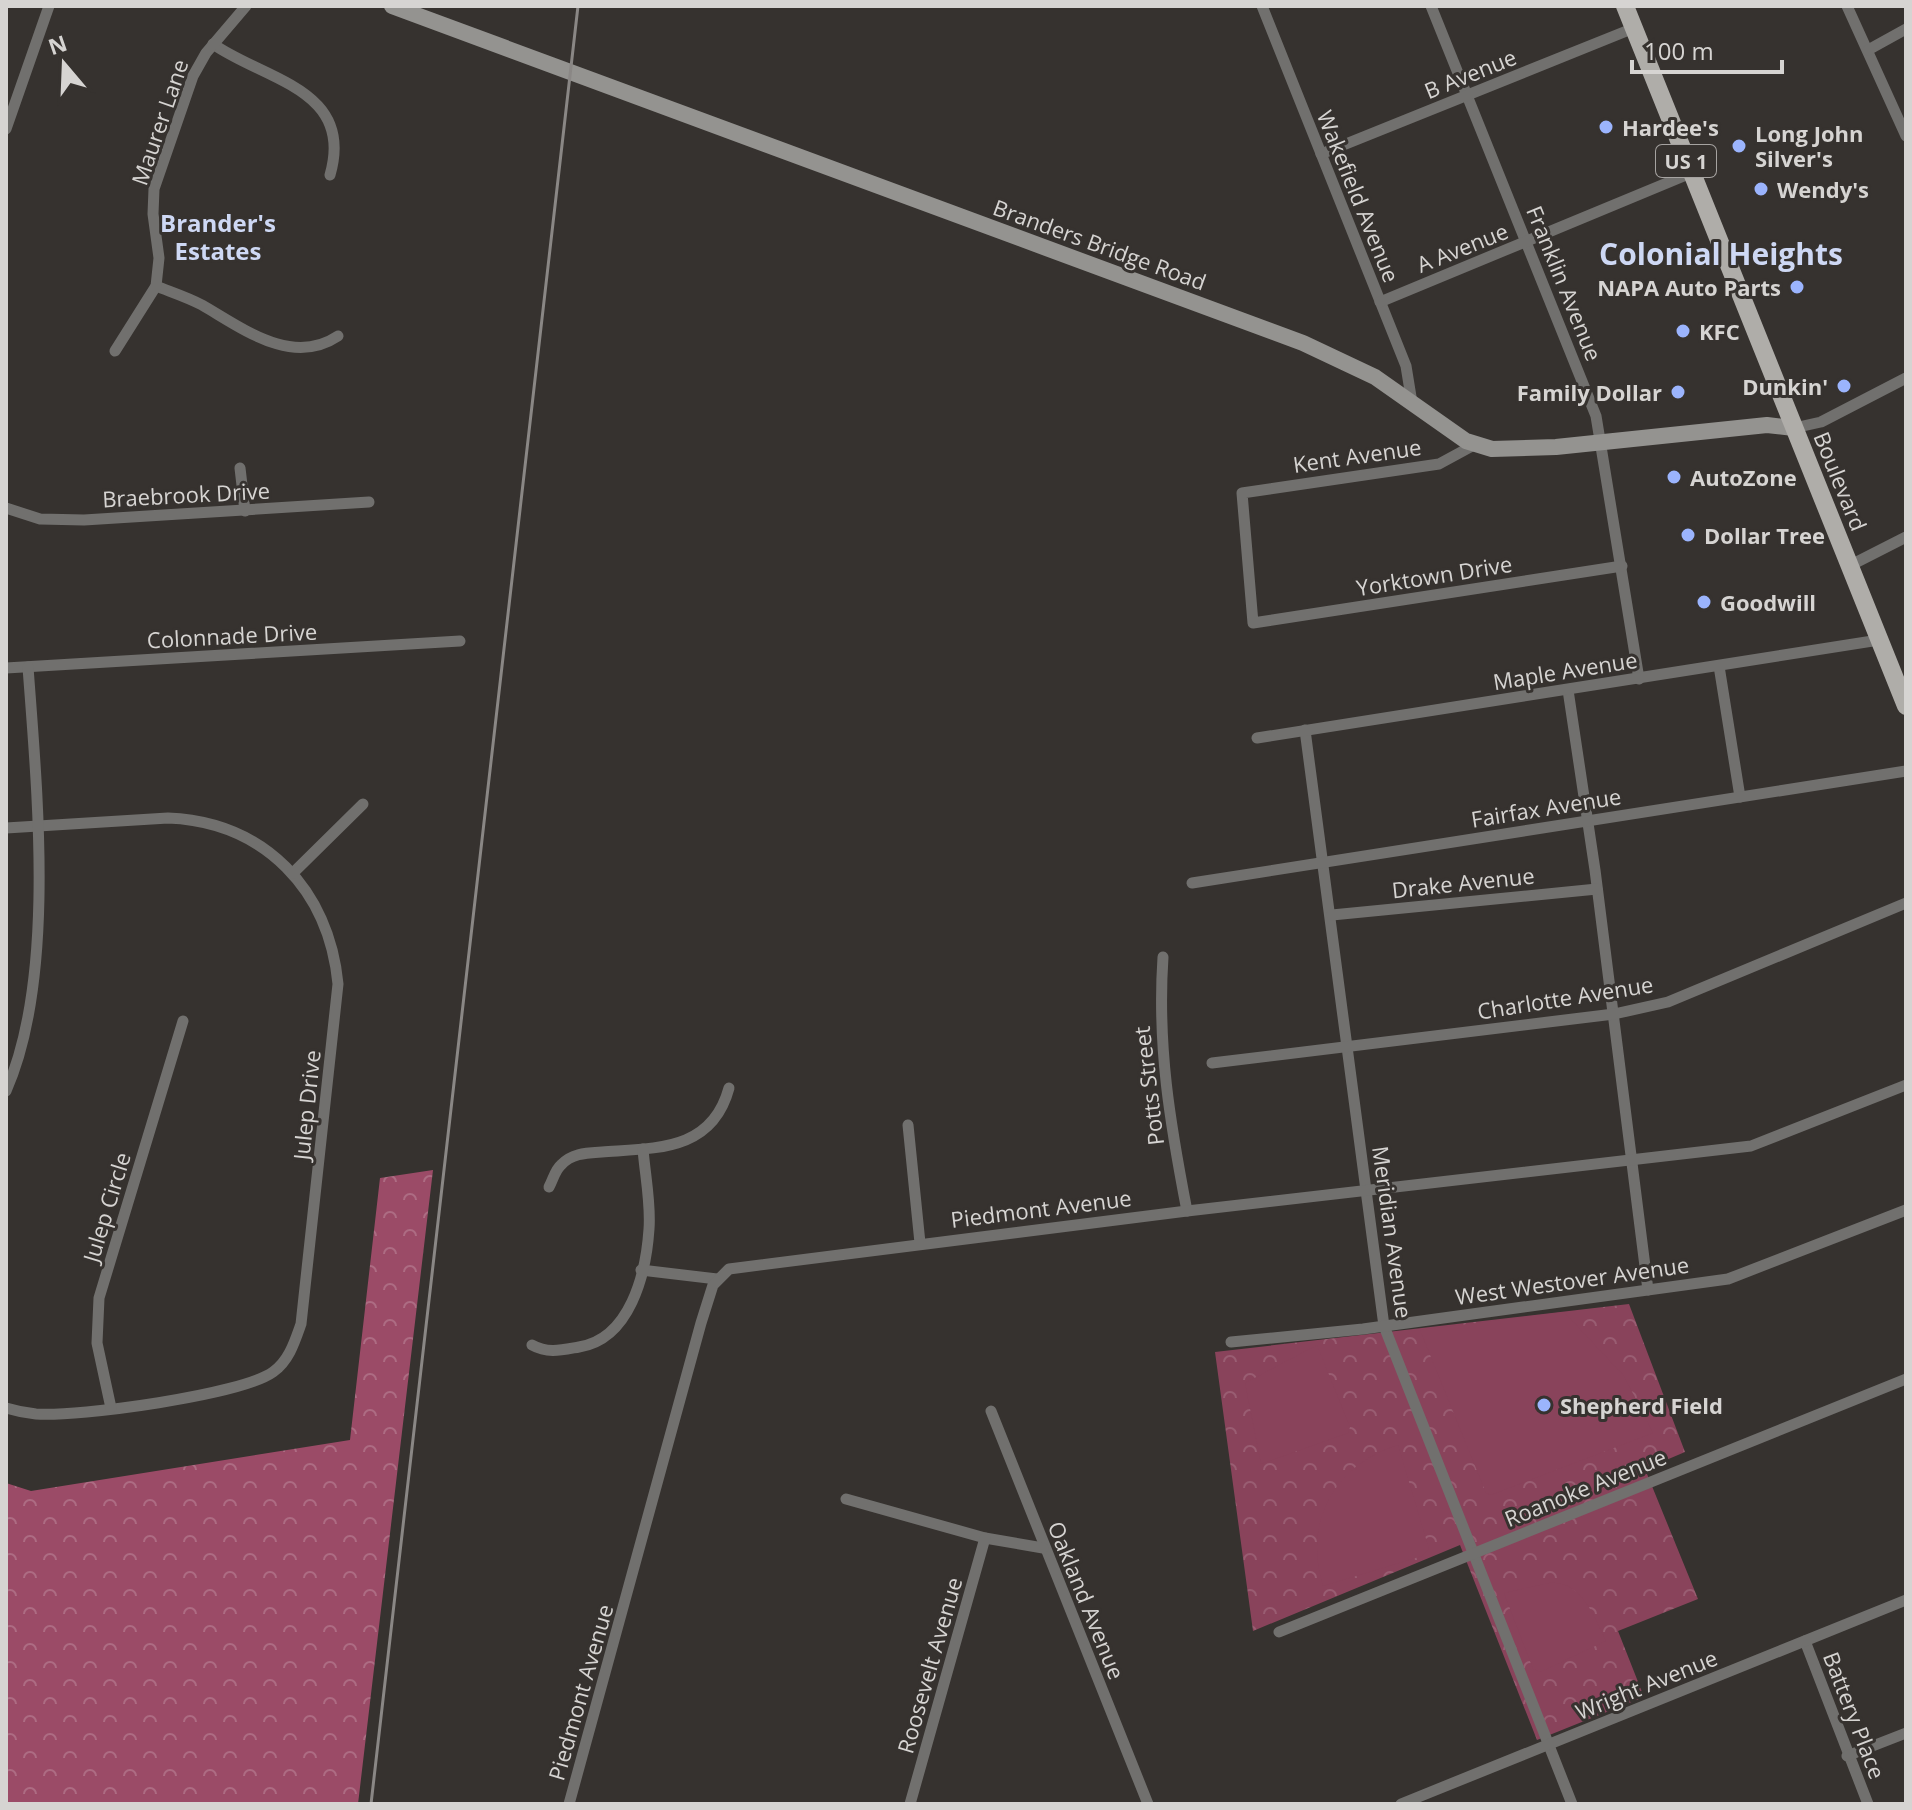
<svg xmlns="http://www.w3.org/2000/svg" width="1912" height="1810" font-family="'Open Sans',sans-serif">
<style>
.forest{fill:url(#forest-crowns)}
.park{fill:url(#park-crowns)}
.garden{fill:#89435b}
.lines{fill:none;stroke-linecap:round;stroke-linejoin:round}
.street{stroke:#71706e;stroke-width:11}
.secondary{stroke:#949390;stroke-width:16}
.primary{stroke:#afada9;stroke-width:18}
.rail{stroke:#8a8785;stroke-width:3}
.poi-dot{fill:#9bb4fd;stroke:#36322f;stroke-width:3}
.labels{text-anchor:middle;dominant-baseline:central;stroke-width:6;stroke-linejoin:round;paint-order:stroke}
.shield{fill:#36322f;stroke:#a6a3a1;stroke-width:2}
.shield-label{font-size:20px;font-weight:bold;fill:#d6d4d2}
.street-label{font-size:22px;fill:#d6d4d2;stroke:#36322f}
.poi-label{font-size:22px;font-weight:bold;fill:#d6d4d2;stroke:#36322f;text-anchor:start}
.neighbourhood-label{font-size:24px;font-weight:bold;fill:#ced8f4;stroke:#36322f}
.district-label{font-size:30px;font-weight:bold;fill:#ced8f4;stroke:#36322f}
</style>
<defs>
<pattern id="forest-crowns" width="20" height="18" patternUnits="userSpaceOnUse" patternTransform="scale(2)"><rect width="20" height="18" fill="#9b4b67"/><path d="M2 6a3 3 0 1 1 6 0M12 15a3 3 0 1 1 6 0" fill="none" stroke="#ad6c83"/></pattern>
<pattern id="park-crowns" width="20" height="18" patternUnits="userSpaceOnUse" patternTransform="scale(2)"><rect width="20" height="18" fill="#89435b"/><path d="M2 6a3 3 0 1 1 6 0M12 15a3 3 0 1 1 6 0" fill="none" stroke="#995d72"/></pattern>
</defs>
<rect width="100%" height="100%" fill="#36322f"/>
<!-- forest -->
<polygon class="forest" points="433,1170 358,1804 6,1804 6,1483 31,1491 350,1440 380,1178"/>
<!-- park -->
<polygon class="park" points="1629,1304 1685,1452 1645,1469 1698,1599 1618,1631 1644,1697 1537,1740 1460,1545 1253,1631 1215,1352"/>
<!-- garden -->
<g class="garden">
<polygon points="1564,1312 1624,1376 1653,1433 1491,1495 1486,1493 1420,1330"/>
<polygon points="1317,1345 1350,1427 1348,1433 1261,1464 1245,1383"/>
<path d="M1398 1445 1429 1549 1422 1556 1323 1586C1303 1522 1334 1465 1398 1445Z"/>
<path d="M1549 1583C1581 1580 1594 1616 1606 1641L1540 1672 1533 1669 1504 1593Z"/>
</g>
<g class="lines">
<!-- street -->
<g class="street">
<polyline points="1262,6 1406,366 1412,403"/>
<polyline points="1431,6 1596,416 1639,679"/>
<polyline points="1847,6 1906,136"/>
<path d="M213 44C264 80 355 89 330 175"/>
<polyline points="1868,50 1906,29"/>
<polyline points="6,129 49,6"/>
<polyline points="1321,154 1634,28"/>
<path d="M156 286C171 292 187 297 202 305 242 328 292 367 338 336"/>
<polyline points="1380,302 1691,173"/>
<polyline points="115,351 156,286 159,258 153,214 154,189 193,76 206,53 246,6"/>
<polyline points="1794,428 1821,422 1906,378"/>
<polyline points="1474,445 1439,464 1242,493 1253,623 1622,566"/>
<polyline points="240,468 245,511"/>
<polyline points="6,508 40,519 84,520 369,502"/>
<polyline points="1849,566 1906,537"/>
<polyline points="1719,666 1740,797"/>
<polyline points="6,668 460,641"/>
<polyline points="1568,690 1595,870 1648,1290"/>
<polyline points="1305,730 1384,1326 1572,1804"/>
<polyline points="1257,738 1879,640"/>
<path d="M6 828 168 818C265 822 329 890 338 984L301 1324C295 1341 289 1361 273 1372 241 1395 79 1417 36 1414 26 1413 16 1411 6 1408"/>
<polyline points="293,873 363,804"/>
<polyline points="1192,883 1906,771"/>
<polyline points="1332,915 1597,889"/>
<path d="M1163 957C1157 1046 1170 1123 1187 1211"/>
<polyline points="1212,1063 1614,1014 1668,1002 1906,903"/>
<path d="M6 1091C56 978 37 790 28 667"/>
<polyline points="908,1125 920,1243"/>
<path d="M549 1187C553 1180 555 1170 561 1165 572 1153 587 1153 602 1152 657 1148 712 1151 729 1088"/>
<polyline points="641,1270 717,1279"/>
<polyline points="1231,1342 1363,1329 1728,1279 1906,1210"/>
<path d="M532 1345C548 1354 562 1350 579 1347 630 1339 646 1274 649 1229 651 1203 645 1175 643 1149"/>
<polyline points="111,1408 97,1343 99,1298 183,1021"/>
<polyline points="991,1411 1148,1804"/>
<polyline points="846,1499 985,1538 1043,1548"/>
<polyline points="1279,1632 1906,1379"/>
<polyline points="1805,1641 1868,1804"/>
<polyline points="1847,1756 1906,1733"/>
<polyline points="569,1804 701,1323 713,1285 729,1269 1187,1211 1751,1146 1906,1085"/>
<polyline points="910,1804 985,1538"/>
<polyline points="1401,1804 1906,1600"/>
</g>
<!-- secondary -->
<polyline class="secondary" points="392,6 1303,343 1375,377 1466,441 1492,449 1556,447 1767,425 1794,428"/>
<!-- primary -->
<polyline class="primary" points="1625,6 1906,706"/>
<!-- rail -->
<polyline class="rail" points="371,1804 578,6"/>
</g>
<!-- markers -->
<g class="poi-dot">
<circle cx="1606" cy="127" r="8"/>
<circle cx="1739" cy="146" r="8"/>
<circle cx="1761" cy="189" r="8"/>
<circle cx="1797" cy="287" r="8"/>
<circle cx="1683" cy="331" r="8"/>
<circle cx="1844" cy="386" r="8"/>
<circle cx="1678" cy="392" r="8"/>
<circle cx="1674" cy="477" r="8"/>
<circle cx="1688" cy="535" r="8"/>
<circle cx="1704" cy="602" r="8"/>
<circle cx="1544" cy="1405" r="8"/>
</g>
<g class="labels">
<!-- shield labels -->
<rect class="shield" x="1656" y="145" width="60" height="32" rx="6"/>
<g class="shield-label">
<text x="1686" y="161">US 1</text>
</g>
<!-- street labels -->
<g class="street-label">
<text transform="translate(1470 73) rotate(-22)">B Avenue</text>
<text transform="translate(159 122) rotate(-71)">Maurer Lane</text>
<text transform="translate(1359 196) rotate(68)">Wakefield Avenue</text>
<text transform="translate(1100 244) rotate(20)">Branders Bridge Road</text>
<text transform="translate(1462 247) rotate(-22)">A Avenue</text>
<text transform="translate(1565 283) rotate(68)">Franklin Avenue</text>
<text transform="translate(1357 455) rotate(-8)">Kent Avenue</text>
<text transform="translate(1841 481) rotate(68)">Boulevard</text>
<text transform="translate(186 494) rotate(-3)">Braebrook Drive</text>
<text transform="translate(1434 575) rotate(-9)">Yorktown Drive</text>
<text transform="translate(232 635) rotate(-3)">Colonnade Drive</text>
<text transform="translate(1565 670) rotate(-9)">Maple Avenue</text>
<text transform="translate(1546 807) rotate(-9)">Fairfax Avenue</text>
<text transform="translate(1463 882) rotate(-6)">Drake Avenue</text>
<text transform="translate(1565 997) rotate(-9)">Charlotte Avenue</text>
<text transform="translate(1148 1086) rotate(-97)">Potts Street</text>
<text transform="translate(306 1105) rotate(-84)">Julep Drive</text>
<text transform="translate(106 1207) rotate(-73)">Julep Circle</text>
<text transform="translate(1041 1208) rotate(-7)">Piedmont Avenue</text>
<text transform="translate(1393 1232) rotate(82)">Meridian Avenue</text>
<text transform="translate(1572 1280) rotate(-8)">West Westover Avenue</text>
<text transform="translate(1585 1487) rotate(-22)">Roanoke Avenue</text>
<text transform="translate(1087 1600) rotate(68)">Oakland Avenue</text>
<text transform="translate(929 1665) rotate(-74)">Roosevelt Avenue</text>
<text transform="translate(1646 1684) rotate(-22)">Wright Avenue</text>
<text transform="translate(580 1692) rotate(-74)">Piedmont Avenue</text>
<text transform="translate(1855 1715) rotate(69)">Battery Place</text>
</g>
<!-- poi labels -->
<g class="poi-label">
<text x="1622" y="127">Hardee's</text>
<text x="1755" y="133">Long John<tspan x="1755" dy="25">Silver's</tspan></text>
<text x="1777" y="189">Wendy's</text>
<text x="1781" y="287" text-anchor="end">NAPA Auto Parts</text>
<text x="1699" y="331">KFC</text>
<text x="1828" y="386" text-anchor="end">Dunkin'</text>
<text x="1662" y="392" text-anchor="end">Family Dollar</text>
<text x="1690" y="477">AutoZone</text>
<text x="1704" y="535">Dollar Tree</text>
<text x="1720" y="602">Goodwill</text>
<text x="1560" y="1405">Shepherd Field</text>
</g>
<!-- neighbourhood labels -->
<g class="neighbourhood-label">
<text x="218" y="222">Brander's<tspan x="218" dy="28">Estates</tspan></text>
</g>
<!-- district labels -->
<g class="district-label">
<text x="1721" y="253">Colonial Heights</text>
</g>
</g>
<!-- border -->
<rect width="1912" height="1810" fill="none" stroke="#d6d4d2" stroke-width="16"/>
<!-- north arrow -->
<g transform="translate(64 64) rotate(341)" stroke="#36322f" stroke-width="6" paint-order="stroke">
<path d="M0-6L14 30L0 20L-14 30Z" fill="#d6d4d2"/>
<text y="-12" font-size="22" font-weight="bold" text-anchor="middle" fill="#d6d4d2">N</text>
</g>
<!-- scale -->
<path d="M1632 60v12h150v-12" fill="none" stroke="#d6d4d2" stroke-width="4"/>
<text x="1644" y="60" font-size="24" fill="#d6d4d2" stroke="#36322f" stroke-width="6" paint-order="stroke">100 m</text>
</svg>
